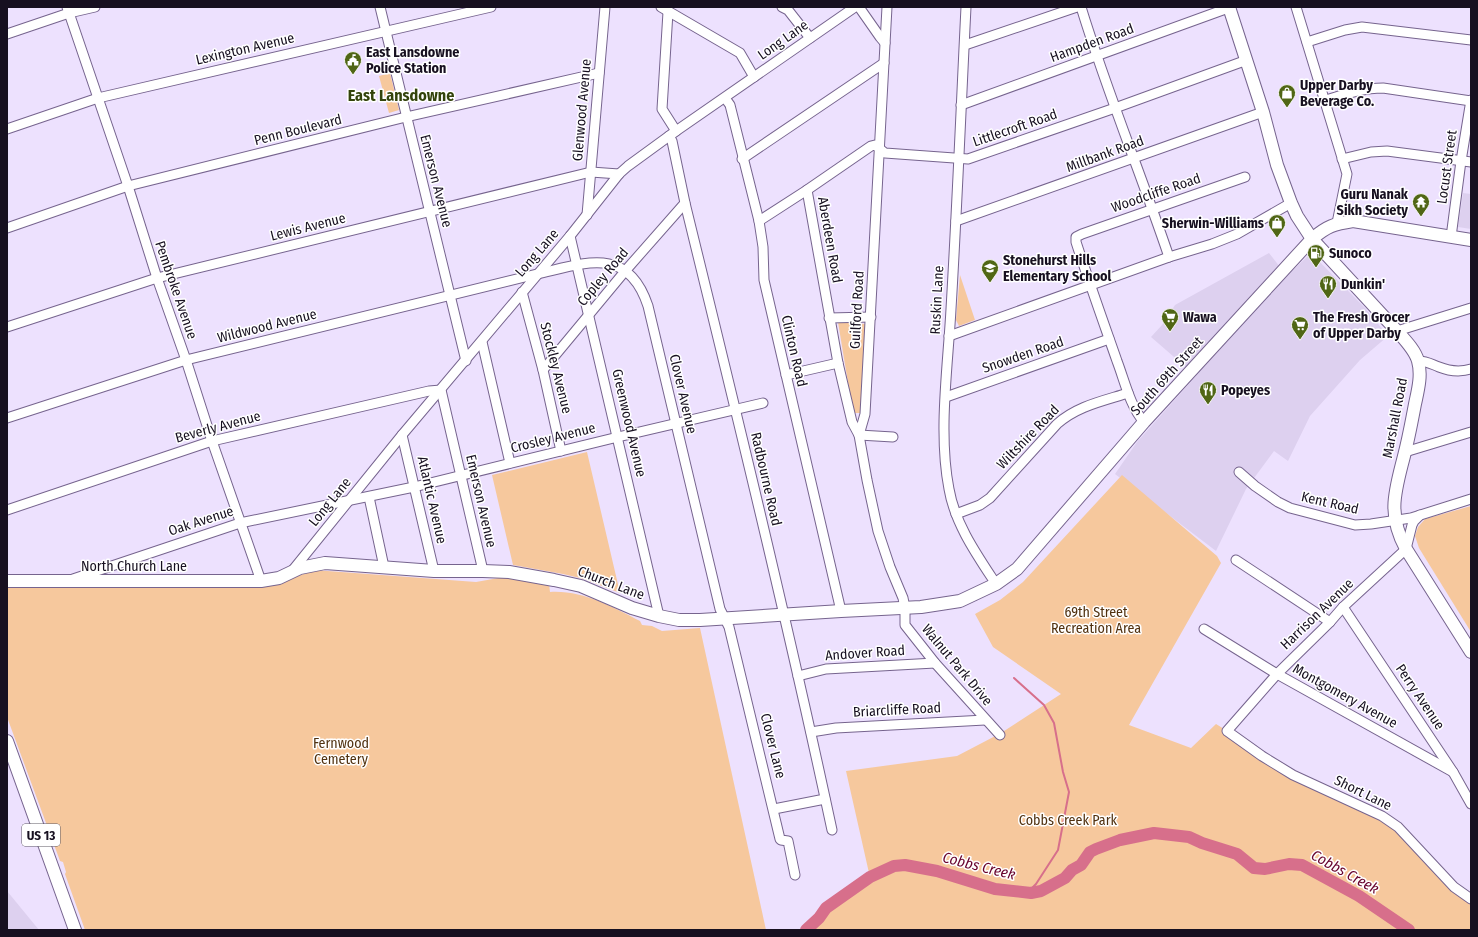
<svg xmlns="http://www.w3.org/2000/svg" width="1478" height="937" font-family="'Fira Sans Condensed',sans-serif">
<style>
.built{fill:#ddd0ef}
.green{fill:#f6c89d}
.lines{fill:none;stroke-linecap:round;stroke-linejoin:round}
.stream{stroke:#d76f8b;stroke-width:2}
.river{stroke:#d76f8b;stroke-width:12}
.minor-casing{stroke:#76648e;stroke-width:11}
.major-casing{stroke:#76648e;stroke-width:14}
.minor{stroke:#fff;stroke-width:9}
.major{stroke:#fff;stroke-width:12}
.labels{text-anchor:middle;dominant-baseline:central;stroke-width:3;stroke-linejoin:round;paint-order:stroke}
.shield{fill:#fff;stroke:#5d5863;stroke-width:1}
.shield-label{font-size:13px;font-weight:bold;fill:#171020}
.street-label{font-size:14px;fill:#171020;stroke:#fff}
.poi-label{font-size:14px;font-weight:bold;fill:#171020;stroke:#fff;text-anchor:start}
.park-label{font-size:14px;fill:#50310f;stroke:#fff}
.water-label{font-size:15px;font-style:italic;fill:#68042e;stroke:#fff}
.quarter-label{font-size:16px;font-weight:bold;fill:#33430b;stroke:#fff}
</style>
<rect width="100%" height="100%" fill="#ede1fe"/>
<!-- built -->
<g class="built">
<polygon points="1463,193 1471,194 1471,229 1458,227"/>
<polygon points="1269,253 1287,276 1311,253 1365,308 1388,336 1360,360 1310,416 1288,461 1274,451 1246,489 1216,551 1115,474 1137,442 1196,376 1151,337 1162,325 1175,305"/>
<polygon points="7,891 39,930 7,930"/>
</g>
<!-- green -->
<g class="green">
<polygon points="390,73 399,110 389,113 379,76"/>
<polygon points="960,275 975,320 959,326 956,320"/>
<polygon points="838,322 866,324 862,413 853,413"/>
<polygon points="587,452 620,593 584,579 563,574 513,565 492,475"/>
<path d="M1122 475 1217 556 1221 563 1129 725 1191 748 1216 724 1311 783 1392 823 1471 897V930H802C823 909 842 886 869 873L846 771 957 756 1001 733 1061 694 993 647 975 614 1000 600 1023 582Z"/>
<polygon points="1471,506 1471,632 1419,548 1415,536 1418,527 1425,519"/>
<path d="M314 570 476 582 504 577 549 584 550 592C583 590 612 607 640 621L642 625 652 626 662 631 700 628 766 930H85L65 874 66 872 63 862 60 861 7 717V587L293 578Z"/>
</g>
<g class="lines">
<!-- stream -->
<polyline class="stream" points="1014,678 1044,705 1054,723 1063,772 1069,792 1058,850 1036,884 1027,893"/>
<!-- river -->
<polyline class="river" points="806,930 819,918 826,908 870,877 894,866 905,865 937,871 995,889 1031,893 1041,891 1065,878 1072,870 1081,865 1090,852 1096,849 1120,840 1154,833 1189,837 1202,843 1237,854 1254,868 1265,869 1289,864 1302,865 1359,896 1409,930"/>
<!-- minor casing -->
<g class="minor-casing">
<g id="minor">
<polyline points="67,7 128,186 157,278 186,360 212,441 261,581"/>
<polyline points="380,7 466,361"/>
<polyline points="661,7 740,53 754,77"/>
<polyline points="782,7 788,10 810,38"/>
<polyline points="859,7 880,37 885,43"/>
<polyline points="887,7 865,414 859,435 867,480 878,531 890,567 903,598 905,608 905,625 935,663 1000,735"/>
<path d="M966 7C961 108 957 208 951 309 948 366 938 433 949 489 955 524 977 555 996 584"/>
<path d="M1081 7C1107 92 1141 174 1169 257"/>
<polyline points="1296,7 1347,174 1337,223"/>
<polyline points="668,12 662,109 676,131"/>
<polyline points="7,34 69,13 95,7"/>
<polyline points="1307,42 1345,30 1362,27 1471,40"/>
<polyline points="965,45 1077,7"/>
<polyline points="725,98 730,105 759,221 763,247 764,280 841,611"/>
<path d="M1323 101C1343 95 1362 88 1383 88L1471 101"/>
<polyline points="961,105 1231,7"/>
<polyline points="7,129 98,98 491,7"/>
<path d="M669 136 672 141 685 203C736 411 787 620 832 830"/>
<polyline points="742,159 884,63"/>
<polyline points="1342,159 1371,152 1387,151 1471,162"/>
<polyline points="807,190 838,363 852,422 859,435 893,437"/>
<polyline points="587,215 605,7"/>
<polyline points="759,221 807,190 871,146 875,145 885,153 968,159 1115,108 1247,60"/>
<polyline points="956,221 1263,112"/>
<polyline points="7,228 128,186 406,117 599,73"/>
<polyline points="570,236 659,616"/>
<polyline points="1451,237 1461,161 1471,100"/>
<polyline points="522,292 543,370 561,451"/>
<polyline points="829,318 871,317"/>
<polyline points="7,327 157,278 591,172 619,174"/>
<polyline points="1397,331 1471,308"/>
<polyline points="949,336 1169,257 1212,244 1237,234 1291,203"/>
<polyline points="482,342 510,463"/>
<path d="M1418 361C1427 361 1431 364 1439 367 1449 371 1461 372 1471 369"/>
<polyline points="543,370 626,270 685,203"/>
<polyline points="786,375 838,363"/>
<polyline points="946,397 1109,339"/>
<path d="M7 418 186 360 537 274C585 263 628 245 648 306L720 609 729 627 780 839 781 840 788 841 795 875"/>
<path d="M1144 422C1130 406 1125 382 1117 361 1103 321 1089 282 1076 242V237L1082 234 1245 177"/>
<polyline points="402,435 434,571"/>
<polyline points="1405,452 1471,432"/>
<polyline points="1239,472 1255,486 1278,502 1290,508 1355,525 1371,524 1411,518 1471,499"/>
<polyline points="369,497 384,567"/>
<polyline points="7,510 212,441 429,391 441,390 483,571"/>
<path d="M956 514 980 505 990 498 1057 424C1077 406 1103 401 1128 393"/>
<polyline points="1420,515 1414,521 1412,525 1406,549 1343,607 1330,622 1277,674 1227,731 1262,756 1293,775 1382,816 1398,827 1454,887 1471,899"/>
<polyline points="1236,560 1330,622"/>
<polyline points="292,571 402,435 570,236 619,174 628,166 676,131 855,7"/>
<polyline points="73,579 240,523 414,487 618,437 763,403"/>
<polyline points="1343,607 1453,772 1471,804"/>
<polyline points="1204,629 1277,674 1453,772"/>
<polyline points="798,676 826,669 935,663"/>
<polyline points="811,732 836,728 985,720"/>
<polyline points="774,809 825,799"/>
</g>
</g>
<!-- major casing -->
<g class="major-casing">
<g id="major">
<path d="M1229 7 1263 112 1277 165 1291 203 1297 216 1312 239 1397 331C1405 340 1415 350 1418 361 1422 375 1418 390 1415 404 1412 420 1409 436 1405 452 1396 489 1386 512 1406 549L1471 652"/>
<path d="M7 581H261L279 578 300 568 325 563 434 571H483L509 572 554 580 581 586 632 608 659 616 679 620H700L841 611 921 607 960 601 996 584 1017 569 1144 422 1312 239C1327 226 1334 224 1353 221L1471 240"/>
<polyline points="7,741 75,930"/>
</g>
</g>
<!-- minor -->
<use href="#minor" class="minor"/>
<!-- major -->
<use href="#major" class="major"/>
</g>
<!-- icons -->
<defs>
<g id="civic-pin" transform="scale(0.9)"><path d="M0 17L-7.5 6A9.5 9.5 0 1 1 7.5 6Z" fill="#506615" stroke="#fff"/><path d="M-.6-6.5H3V-4.5H.6V-3L4-1V1h2V6H-6V1h2V-1L-.6-3ZM-1.2 2.5V6h2.4V2.5Z" fill="#fff"/></g>
<g id="shop-pin" transform="scale(0.9)"><path d="M0 17L-7.5 6A9.5 9.5 0 1 1 7.5 6Z" fill="#506615" stroke="#fff"/><path d="M-5-2.5h2.3a2.7 3.5 0 0 1 5.4 0H5L5.5 6h-11ZM-1.5-2.5h3a1.5 2.3 0 0 0-3 0Z" fill="#fff"/></g>
<g id="temple-pin" transform="scale(0.9)"><path d="M0 17L-7.5 6A9.5 9.5 0 1 1 7.5 6Z" fill="#506615" stroke="#fff"/><path d="M0-6L5-2H3V0L6.5 2.5H4V6H1.5V3h-3V6H-4V2.5H-6.5L-3 0V-2H-5Z" fill="#fff"/></g>
<g id="fuel-pin" transform="scale(0.9)"><path d="M0 17L-7.5 6A9.5 9.5 0 1 1 7.5 6Z" fill="#506615" stroke="#fff"/><path d="M-5.5-6h7V0h2V4h1.3V-2.5L3-4.5l.8-.8L6-3V5H2.5V1h-1V6h-7ZM-4.2-4.7v3.2H.2V-4.7Z" fill="#fff"/></g>
<g id="school-pin" transform="scale(0.9)"><path d="M0 17L-7.5 6A9.5 9.5 0 1 1 7.5 6Z" fill="#506615" stroke="#fff"/><path d="M0-5L7-2L0 1L-7-2ZM-4 1L0 2.5L4 1V4Q0 6-4 4Z" fill="#fff"/></g>
<g id="restaurant-pin" transform="scale(0.9)"><path d="M0 17L-7.5 6A9.5 9.5 0 1 1 7.5 6Z" fill="#506615" stroke="#fff"/><path d="M-5-6h1v4h1v-4h1v4h1v-4h1v5L-1.5 .5V6h-2V.5L-5-1ZM5-6V6H3V1.5H1.5Q1.5-4 5-6Z" fill="#fff"/></g>
<g id="supermarket-pin" transform="scale(0.9)"><path d="M0 17L-7.5 6A9.5 9.5 0 1 1 7.5 6Z" fill="#506615" stroke="#fff"/><path d="M-6-5.5h2.5l.6 2H6L4.5 2H-2.5L-4.4-4H-6ZM-1.5 3.2a1.3 1.3 0 1 0 .1 0ZM3 3.2a1.3 1.3 0 1 0 .1 0Z" fill="#fff"/></g>
</defs>
<g fill-rule="evenodd">
<use href="#civic-pin" x="353" y="60"/>
<use href="#shop-pin" x="1287" y="93"/>
<use href="#temple-pin" x="1421" y="202"/>
<use href="#shop-pin" x="1277" y="223"/>
<use href="#fuel-pin" x="1316" y="253"/>
<use href="#school-pin" x="990" y="268"/>
<use href="#restaurant-pin" x="1328" y="284"/>
<use href="#supermarket-pin" x="1170" y="317"/>
<use href="#supermarket-pin" x="1300" y="325"/>
<use href="#restaurant-pin" x="1208" y="390"/>
</g>
<g class="labels">
<!-- shield labels -->
<rect class="shield" x="22" y="824" width="38" height="22" rx="3"/>
<g class="shield-label">
<text x="41" y="835">US 13</text>
</g>
<!-- street labels -->
<g class="street-label">
<text transform="translate(783 40) rotate(-35)">Long Lane</text>
<text transform="translate(1092 43) rotate(-20)">Hampden Road</text>
<text transform="translate(245 49) rotate(-13)">Lexington Avenue</text>
<text transform="translate(582 110) rotate(-85)">Glenwood Avenue</text>
<text transform="translate(1015 128) rotate(-19)">Littlecroft Road</text>
<text transform="translate(298 130) rotate(-14)">Penn Boulevard</text>
<text transform="translate(1105 154) rotate(-20)">Millbank Road</text>
<text transform="translate(1447 167) rotate(-82)">Locust Street</text>
<text transform="translate(436 181) rotate(76)">Emerson Avenue</text>
<text transform="translate(1156 193) rotate(-19)">Woodcliffe Road</text>
<text transform="translate(308 227) rotate(-14)">Lewis Avenue</text>
<text transform="translate(830 240) rotate(80)">Aberdeen Road</text>
<text transform="translate(537 253) rotate(-49)">Long Lane</text>
<text transform="translate(603 277) rotate(-50)">Copley Road</text>
<text transform="translate(176 290) rotate(71)">Pembroke Avenue</text>
<text transform="translate(937 300) rotate(-87)">Ruskin Lane</text>
<text transform="translate(857 310) rotate(-87)">Guilford Road</text>
<text transform="translate(267 326) rotate(-14)">Wildwood Avenue</text>
<text transform="translate(794 351) rotate(77)">Clinton Road</text>
<text transform="translate(1023 355) rotate(-19)">Snowden Road</text>
<text transform="translate(556 368) rotate(76)">Stockley Avenue</text>
<text transform="translate(1167 376) rotate(-48)">South 69th Street</text>
<text transform="translate(683 394) rotate(77)">Clover Avenue</text>
<text transform="translate(1395 418) rotate(-79)">Marshall Road</text>
<text transform="translate(629 423) rotate(77)">Greenwood Avenue</text>
<text transform="translate(218 427) rotate(-15)">Beverly Avenue</text>
<text transform="translate(1028 437) rotate(-46)">Wiltshire Road</text>
<text transform="translate(553 438) rotate(-14)">Crosley Avenue</text>
<text transform="translate(766 479) rotate(77)">Radbourne Road</text>
<text transform="translate(432 500) rotate(77)">Atlantic Avenue</text>
<text transform="translate(481 501) rotate(77)">Emerson Avenue</text>
<text transform="translate(330 502) rotate(-51)">Long Lane</text>
<text transform="translate(1330 503) rotate(13)">Kent Road</text>
<text transform="translate(201 521) rotate(-18)">Oak Avenue</text>
<text x="134" y="566">North Church Lane</text>
<text transform="translate(611 583) rotate(21)">Church Lane</text>
<text transform="translate(1317 614) rotate(-44)">Harrison Avenue</text>
<text transform="translate(865 653) rotate(-4)">Andover Road</text>
<text transform="translate(957 665) rotate(50)">Walnut Park Drive</text>
<text transform="translate(1345 696) rotate(29)">Montgomery Avenue</text>
<text transform="translate(1420 697) rotate(56)">Perry Avenue</text>
<text transform="translate(897 710) rotate(-3)">Briarcliffe Road</text>
<text transform="translate(773 746) rotate(76)">Clover Lane</text>
<text transform="translate(1363 793) rotate(26)">Short Lane</text>
</g>
<!-- poi labels -->
<g class="poi-label">
<text x="366" y="52">East Lansdowne<tspan x="366" dy="16">Police Station</tspan></text>
<text x="1300" y="85">Upper Darby<tspan x="1300" dy="16">Beverage Co.</tspan></text>
<text x="1408" y="194" text-anchor="end">Guru Nanak<tspan x="1408" dy="16">Sikh Society</tspan></text>
<text x="1264" y="223" text-anchor="end">Sherwin-Williams</text>
<text x="1329" y="253">Sunoco</text>
<text x="1003" y="260">Stonehurst Hills<tspan x="1003" dy="16">Elementary School</tspan></text>
<text x="1341" y="284">Dunkin'</text>
<text x="1183" y="317">Wawa</text>
<text x="1313" y="317">The Fresh Grocer<tspan x="1313" dy="16">of Upper Darby</tspan></text>
<text x="1221" y="390">Popeyes</text>
</g>
<!-- park labels -->
<g class="park-label">
<text x="1096" y="612">69th Street<tspan x="1096" dy="16">Recreation Area</tspan></text>
<text x="341" y="743">Fernwood<tspan x="341" dy="16">Cemetery</tspan></text>
<text x="1068" y="820">Cobbs Creek Park</text>
</g>
<!-- water labels -->
<g class="water-label">
<text transform="translate(979 866) rotate(14)">Cobbs Creek</text>
<text transform="translate(1345 872) rotate(29)">Cobbs Creek</text>
</g>
<!-- quarter labels -->
<g class="quarter-label">
<text x="401" y="95">East Lansdowne</text>
</g>
</g>
<!-- border -->
<rect width="1478" height="937" fill="none" stroke="#171020" stroke-width="16"/>
</svg>
